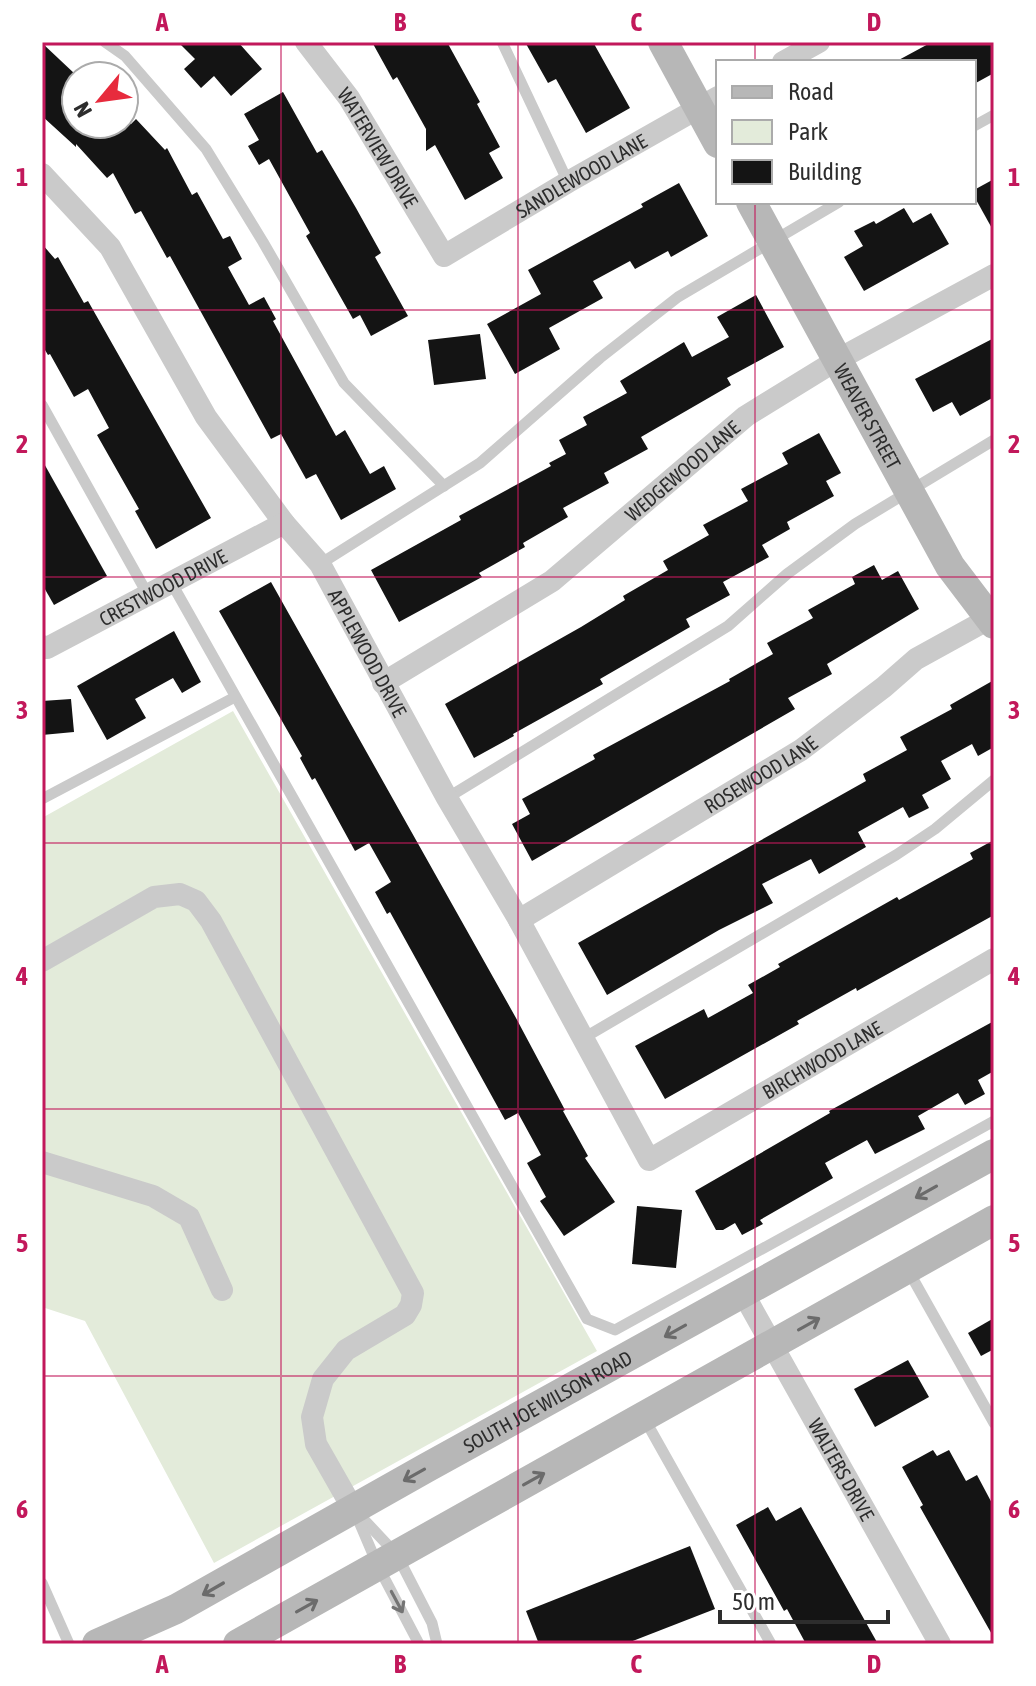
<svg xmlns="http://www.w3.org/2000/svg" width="1036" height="1686" font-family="'Asap Condensed',sans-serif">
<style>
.green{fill:#e3ebda}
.building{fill:#141414}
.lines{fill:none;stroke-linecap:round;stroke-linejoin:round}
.lane{stroke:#cacaca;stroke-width:11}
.street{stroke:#cacaca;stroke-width:22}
.secondary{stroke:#b7b7b7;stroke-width:30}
.oneway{stroke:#6b6b6b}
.oneway2{stroke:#747474}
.grid{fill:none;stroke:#c2185b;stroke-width:2;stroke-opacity:0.55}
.labels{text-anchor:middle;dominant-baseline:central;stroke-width:8;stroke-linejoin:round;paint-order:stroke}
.street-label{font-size:20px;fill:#2d2d2d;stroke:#fff}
.neatline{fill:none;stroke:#c2185b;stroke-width:3}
.grid-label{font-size:26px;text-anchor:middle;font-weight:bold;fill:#c2185b}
</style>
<rect width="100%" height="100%" fill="#fff"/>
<!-- green -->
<polygon class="green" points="233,711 597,1351 214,1563 85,1321 42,1307 42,818"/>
<!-- building -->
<g class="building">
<polygon points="178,42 238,42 262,69 231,96 214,76 201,88 184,69 195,59"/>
<polygon points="372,42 447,42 480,102 477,104 500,147 489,153 503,178 465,200 435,145 426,151 426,129 397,77 393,80"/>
<polygon points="525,42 593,42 630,108 586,133 556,79 548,83"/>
<polygon points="932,42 994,42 994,73 974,84 974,62 895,62"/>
<polygon points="42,43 76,75 76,124 131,124 136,119 165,150 167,148 192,195 197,192 223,239 230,236 242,259 228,267 249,305 264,297 276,319 273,321 336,436 345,430 370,474 384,466 396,489 341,520 316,474 306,479 281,434 271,439 196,303 170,256 167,258 141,211 135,214 113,173 107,178 76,144 76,147 42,116"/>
<polygon points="283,92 317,153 322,150 356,208 381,253 375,257 408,316 371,336 360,315 353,319 306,236 310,233 269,159 259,165 248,146 259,140 244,114"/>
<polygon points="994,179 994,232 974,196 974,190"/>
<polygon points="679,183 708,236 671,257 668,251 635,269 630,261 593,281 603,298 549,328 560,349 515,374 487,324 541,294 528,270 643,207 641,204"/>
<polygon points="904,208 913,223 931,213 949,244 864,291 844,257 863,246 854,231 874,221 876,224"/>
<polygon points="42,244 55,259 58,257 84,303 88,301 211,518 156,549 135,511 139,509 97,435 109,428 88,389 74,397 50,354 48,355 42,345"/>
<polygon points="756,295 784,347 727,378 731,385 641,437 648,449 604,473 609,483 563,508 568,517 523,543 525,547 479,573 482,577 399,622 371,570 461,520 459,516 551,466 549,463 566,454 559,440 587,425 583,417 627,393 620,381 684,342 692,357 729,337 717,317"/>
<polygon points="480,334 486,379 434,385 428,340"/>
<polygon points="994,338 994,397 960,416 952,402 933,412 915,379"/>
<polygon points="819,433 841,473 826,481 834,496 787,522 790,529 762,545 769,557 723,582 730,595 686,619 690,627 600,679 603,684 513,734 514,736 474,758 445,704 581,627 625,600 623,596 668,570 663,561 709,535 703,525 748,501 741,489 788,464 782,453"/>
<polygon points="42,460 107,576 54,605 42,584"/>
<polygon points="874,565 882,580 898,571 919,609 827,664 832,674 788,698 795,709 532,861 512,824 530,814 522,799 595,759 593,755 730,681 729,679 773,654 767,643 813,618 808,610 855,584 852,577"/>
<polygon points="271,582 516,1018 565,1110 563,1111 588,1156 585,1158 615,1202 564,1236 540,1201 546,1197 527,1163 541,1155 518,1113 505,1120 390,912 387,914 375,892 391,882 369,843 355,851 315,778 312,780 300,758 302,756 219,611"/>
<polygon points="174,631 201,682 182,693 173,678 135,699 146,718 107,740 77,686"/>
<polygon points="994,680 994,747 978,756 972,744 941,761 951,779 922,795 929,808 909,818 903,807 858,832 866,847 819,874 811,859 762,884 773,903 719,930 607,995 578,943 866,781 863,774 907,750 900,737 952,709 950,705"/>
<polygon points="71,699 74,732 42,735 42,701"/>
<polygon points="994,840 994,915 857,991 856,988 797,1021 799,1024 665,1099 635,1046 704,1009 708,1018 753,993 748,985 780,967 778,964 897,897 899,900 973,859 970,853"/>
<polygon points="994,1021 994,1071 978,1080 985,1094 965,1105 958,1093 918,1116 925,1129 875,1154 867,1140 825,1163 833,1178 760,1220 763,1224 742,1235 735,1223 723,1230 716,1230 695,1191 830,1113 829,1111"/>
<polygon points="637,1206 682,1210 676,1268 632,1264"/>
<polygon points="994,1318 994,1349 981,1356 968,1333"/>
<polygon points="908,1360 929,1397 875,1427 854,1389"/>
<polygon points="933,1450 937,1456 949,1450 966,1481 977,1475 994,1507 994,1638 920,1507 923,1505 902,1467"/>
<polygon points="768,1507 776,1521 801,1507 878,1644 806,1644 787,1609 784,1611 736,1525"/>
<polygon points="690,1546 715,1609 625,1644 539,1644 526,1611"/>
</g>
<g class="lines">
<!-- lane -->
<g class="lane">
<polyline points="105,42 125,56 206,149 263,242 344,383 444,486"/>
<polyline points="502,42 568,182"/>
<polyline points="974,126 994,115"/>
<polyline points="42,405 148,595"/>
<polyline points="320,564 480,463 600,358 678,297 839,202"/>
<polyline points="171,582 587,1319 615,1330 994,1121"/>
<polyline points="447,798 728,626 787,574 855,524 994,440"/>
<polyline points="42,799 235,697"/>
<polyline points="582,1039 896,855 935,829 994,780"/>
<polyline points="908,1270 994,1423"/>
<polyline points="644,1418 771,1644"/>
<polyline points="354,1509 397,1555 432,1623 437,1644"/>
<polyline points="357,1517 378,1566 419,1644"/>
<polyline points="42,1583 69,1644"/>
</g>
<!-- street -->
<g class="street">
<path id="s1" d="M306 42 349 98 444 256 568 182 718 97"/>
<polyline points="783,62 819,42"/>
<path id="s2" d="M42 174 110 247 206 417 284 523 320 564 447 798 519 920 649 1160 994 959"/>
<path id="s3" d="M42 646 47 648 284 523"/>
<path id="s4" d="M383 683 552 581 746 416 837 360 994 275"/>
<path id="s5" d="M519 920 801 750 884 687 916 659 994 616"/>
<polyline points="42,961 154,897 180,894 196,901 211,921 413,1293 411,1305 405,1315 346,1350 323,1379 312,1417 316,1444 353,1509"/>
<polyline points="42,1162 153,1196 189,1217 222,1290"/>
<path id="s6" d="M743 1293 940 1644"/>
</g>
<!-- secondary -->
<g class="secondary">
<polyline points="663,42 718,143"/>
<path id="s7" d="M751 202 950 566 994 624"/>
<path id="s8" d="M97 1644 176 1609 426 1468 994 1154"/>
<polyline points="238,1644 994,1220"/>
</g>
</g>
<!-- one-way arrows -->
<defs><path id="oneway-shaft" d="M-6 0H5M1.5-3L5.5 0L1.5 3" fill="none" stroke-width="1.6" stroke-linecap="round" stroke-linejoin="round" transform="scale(2)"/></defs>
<g class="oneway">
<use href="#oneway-shaft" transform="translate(926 1192) rotate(151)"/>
<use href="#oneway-shaft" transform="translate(809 1324) rotate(-29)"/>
<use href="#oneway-shaft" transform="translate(675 1331) rotate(151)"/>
<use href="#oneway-shaft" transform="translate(414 1475) rotate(151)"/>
<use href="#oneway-shaft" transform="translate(534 1479) rotate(-29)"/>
<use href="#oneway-shaft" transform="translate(213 1589) rotate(150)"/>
<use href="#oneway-shaft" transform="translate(307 1606) rotate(-29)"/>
</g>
<use class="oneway2" href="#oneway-shaft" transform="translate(397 1602) rotate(62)"/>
<!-- grid -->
<path class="grid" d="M281 42V1644M518 42V1644M755 42V62M755 202V1644M42 310H994M42 577H994M42 843H994M42 1109H994M42 1376H994"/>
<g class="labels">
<!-- street labels -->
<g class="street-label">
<text stroke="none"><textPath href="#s1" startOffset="128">WATERVIEW DRIVE</textPath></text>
<text stroke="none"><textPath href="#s1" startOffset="414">SANDLEWOOD LANE</textPath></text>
<text stroke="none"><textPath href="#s7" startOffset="244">WEAVER STREET</textPath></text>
<text stroke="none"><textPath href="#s4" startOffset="368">WEDGEWOOD LANE</textPath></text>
<text stroke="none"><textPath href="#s3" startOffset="136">CRESTWOOD DRIVE</textPath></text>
<text stroke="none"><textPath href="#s2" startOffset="582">APPLEWOOD DRIVE</textPath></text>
<text stroke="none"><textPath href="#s5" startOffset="282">ROSEWOOD LANE</textPath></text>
<text stroke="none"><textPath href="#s2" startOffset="1362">BIRCHWOOD LANE</textPath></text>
<text stroke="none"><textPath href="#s8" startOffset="512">SOUTH JOE WILSON ROAD</textPath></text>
<text stroke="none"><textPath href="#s6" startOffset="202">WALTERS DRIVE</textPath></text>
</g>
</g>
<!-- border -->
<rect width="1036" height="1686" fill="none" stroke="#ffffff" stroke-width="88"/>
<!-- legend -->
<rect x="716" y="60" width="260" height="144" fill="#ffffff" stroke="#ababab" stroke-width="2"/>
<rect x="732" y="86" width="40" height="12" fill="#b7b7b7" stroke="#ababab" stroke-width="2"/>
<text x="788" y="100" font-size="24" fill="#2d2d2d">Road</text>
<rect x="732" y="120" width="40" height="24" fill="#e3ebda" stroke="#ababab" stroke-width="2"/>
<text x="788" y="140" font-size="24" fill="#2d2d2d">Park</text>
<rect x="732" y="160" width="40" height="24" fill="#141414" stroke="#ababab" stroke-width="2"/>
<text x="788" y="180" font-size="24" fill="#2d2d2d">Building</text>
<!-- north arrow -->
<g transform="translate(100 100) rotate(241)"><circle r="38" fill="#ffffff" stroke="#ababab" stroke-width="2"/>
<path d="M0-6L14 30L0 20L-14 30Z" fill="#e72b3d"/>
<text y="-12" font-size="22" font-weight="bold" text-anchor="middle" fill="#2d2d2d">N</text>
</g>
<!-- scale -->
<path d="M720 1610v12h168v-12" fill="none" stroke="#2d2d2d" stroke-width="4"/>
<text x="732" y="1610" font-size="24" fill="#2d2d2d" stroke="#ffffff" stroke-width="6" paint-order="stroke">50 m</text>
<rect x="44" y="44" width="948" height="1598" class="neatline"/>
<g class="grid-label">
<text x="162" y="31">A</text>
<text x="400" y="31">B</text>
<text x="636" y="31">C</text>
<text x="874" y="31">D</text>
<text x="22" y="186">1</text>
<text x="1014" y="186">1</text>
<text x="22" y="453">2</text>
<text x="1014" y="453">2</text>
<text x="22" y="719">3</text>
<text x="1014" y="719">3</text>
<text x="22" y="985">4</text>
<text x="1014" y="985">4</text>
<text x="22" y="1252">5</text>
<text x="1014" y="1252">5</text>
<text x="22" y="1518">6</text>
<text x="1014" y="1518">6</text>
<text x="162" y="1673">A</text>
<text x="400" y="1673">B</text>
<text x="636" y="1673">C</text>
<text x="874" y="1673">D</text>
</g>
</svg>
